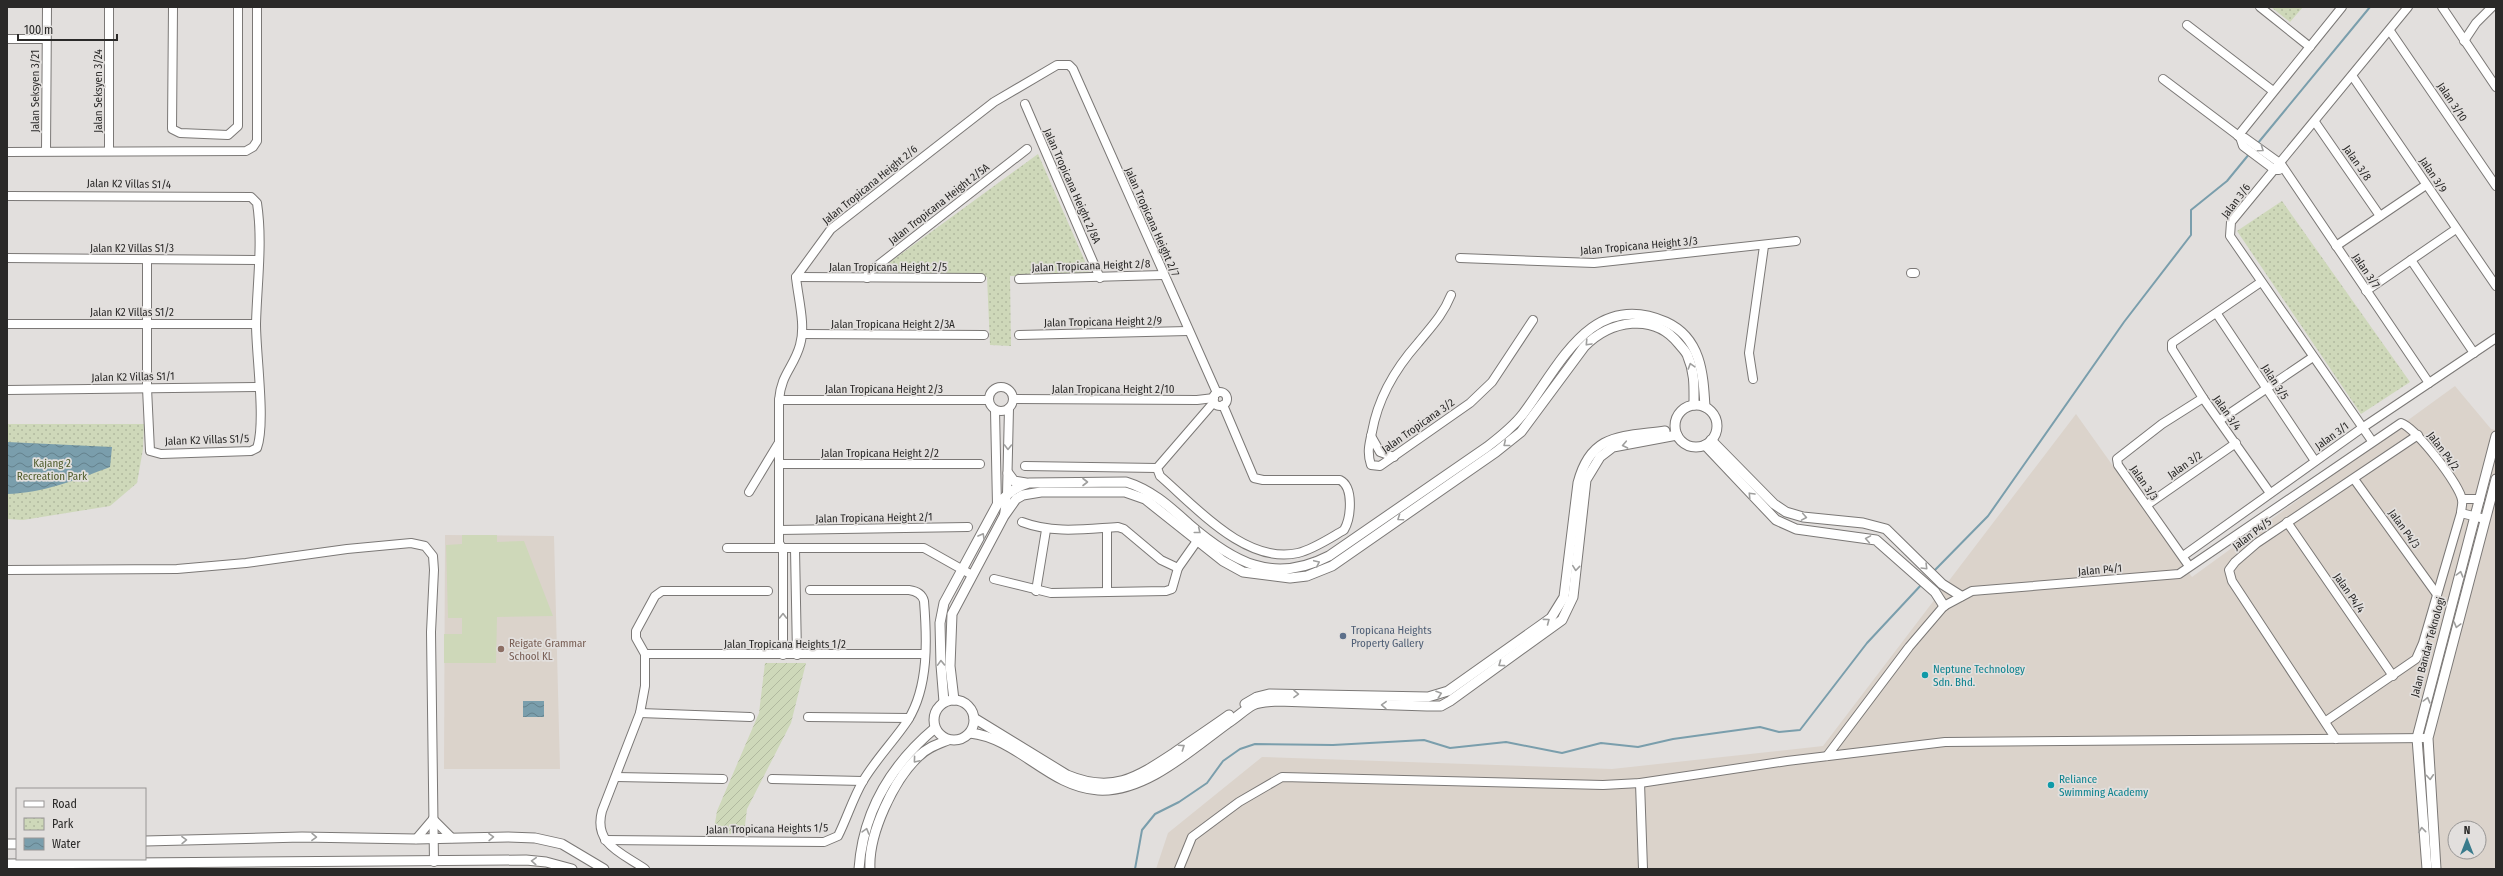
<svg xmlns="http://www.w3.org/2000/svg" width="2503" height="876" font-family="'Fira Sans Condensed',sans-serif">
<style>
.built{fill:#dbd3cb;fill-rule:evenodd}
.park{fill:url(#park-dots)}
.garden{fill:url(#garden-furrows)}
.pitch{fill:#ced8b9}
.water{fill:url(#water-waves)}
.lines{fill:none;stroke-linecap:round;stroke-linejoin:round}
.stream{stroke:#7a9eac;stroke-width:2}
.minor-casing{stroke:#7b7876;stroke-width:10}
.tertiary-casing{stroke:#7b7876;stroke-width:11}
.minor{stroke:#fff;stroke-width:8}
.tertiary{stroke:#fff;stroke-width:9}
.oneway{stroke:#9f9f9e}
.service-dot{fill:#5c6f8a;stroke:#e2dfdd;stroke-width:1.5}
.education-dot{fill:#8d6e63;stroke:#e2dfdd;stroke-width:1.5}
.culture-dot{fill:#0f9aa8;stroke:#e2dfdd;stroke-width:1.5}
.labels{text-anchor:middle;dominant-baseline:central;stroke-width:3.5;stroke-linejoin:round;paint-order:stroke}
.street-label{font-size:11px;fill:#2a2928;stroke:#e2dfdd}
.park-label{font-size:11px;fill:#4f5c2b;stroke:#e2dfdd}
.service-label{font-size:11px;fill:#4e5e75;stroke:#e2dfdd;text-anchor:start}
.education-label{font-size:11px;fill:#785e54;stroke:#e2dfdd;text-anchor:start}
.culture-label{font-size:11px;fill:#0d838f;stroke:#e2dfdd;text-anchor:start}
</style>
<defs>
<pattern id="park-dots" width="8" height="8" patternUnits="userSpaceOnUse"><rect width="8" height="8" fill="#ced8b9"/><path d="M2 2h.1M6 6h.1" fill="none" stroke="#b1b99f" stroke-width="1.8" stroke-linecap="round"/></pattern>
<pattern id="garden-furrows" width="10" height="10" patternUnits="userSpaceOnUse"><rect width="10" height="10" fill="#ced8b9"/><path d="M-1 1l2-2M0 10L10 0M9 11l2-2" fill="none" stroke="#b1b99f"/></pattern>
<pattern id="water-waves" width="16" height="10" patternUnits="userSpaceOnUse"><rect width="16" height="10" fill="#7a9eac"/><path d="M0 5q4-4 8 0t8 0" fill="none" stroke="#64818c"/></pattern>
</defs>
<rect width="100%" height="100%" fill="#e2dfdd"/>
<!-- built -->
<g class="built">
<path d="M2455 386 2491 429 2496 430V869H1156L1168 833 1262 757 1612 769 1823 746 2076 414 2192 577ZM2455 828H2479V852H2455Z"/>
<polygon points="445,535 554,536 560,769 444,769"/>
</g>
<!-- park -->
<g class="park">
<polygon points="2271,7 2303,7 2290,22"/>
<polygon points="1038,154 1091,275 1010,276 1011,346 990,345 987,277 877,277 875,273"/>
<polygon points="2282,201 2410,382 2361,414 2237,231"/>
<polygon points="7,424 144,424 143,449 137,483 110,506 23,520 7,519"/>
</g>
<!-- garden -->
<polygon class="garden" points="765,663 806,663 791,723 747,809 744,833 713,835 717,811 759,713"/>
<!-- pitch -->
<polygon class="pitch" points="462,535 497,535 497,542 524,541 553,616 497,617 496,663 444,663 444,634 462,634 462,618 448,618 446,545 462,544"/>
<!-- water -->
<g class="water">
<path d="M7 442 112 447 110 467C76 480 43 493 7 494Z"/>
<rect x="523" y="701" width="21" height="16"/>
</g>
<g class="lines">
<!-- stream -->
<g class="stream">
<polyline points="2258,143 2370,7"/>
<polyline points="1933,572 1988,516 2124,322 2191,235 2191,210 2227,181 2250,153"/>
<polyline points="1135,869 1142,830 1155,814 1179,802 1207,783 1223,761 1240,749 1255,744 1333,745 1424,740 1450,748 1506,742 1562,753 1601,743 1638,747 1673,739 1760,727 1779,732 1800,730 1867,643 1922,584"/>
</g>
<!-- minor casing -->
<g class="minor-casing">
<g id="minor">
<polyline points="109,7 109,151"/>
<polyline points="173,7 172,129 180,133 228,135 238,126 238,7"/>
<polyline points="2260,7 2310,47"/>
<polyline points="2442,7 2496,87"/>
<polyline points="2187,25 2273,91"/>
<polyline points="2390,31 2496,186"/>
<polyline points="7,39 46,39"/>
<polyline points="2464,41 2476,23 2492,7"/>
<polyline points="2353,77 2496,286"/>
<polyline points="2163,79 2240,137 2245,138 2281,164 2429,383"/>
<polyline points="1025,104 1100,278"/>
<polyline points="2315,122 2380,216"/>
<polyline points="2238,136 2342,7"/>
<polyline points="2240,137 2243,146 2275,170 2279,170"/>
<polyline points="46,151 47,7"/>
<polyline points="7,152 246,151 253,147 257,141 257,7"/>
<path d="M7 196 251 197 257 203C263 242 257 284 256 324 256 355 266 423 257 448L251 451 161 454 150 451 147 388V259"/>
<polyline points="2336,246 2426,185"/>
<polyline points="7,258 258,260"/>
<polyline points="1460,258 1594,263 1796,241"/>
<polyline points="2411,260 2474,353"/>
<polyline points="1911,273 1915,273"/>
<polyline points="796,277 981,278"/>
<polyline points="867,278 868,273 1027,149"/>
<polyline points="1019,279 1163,275"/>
<polyline points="2261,282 2172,343 2172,349 2203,398 2270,493"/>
<polyline points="2366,291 2456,229"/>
<path d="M1451 295C1443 315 1431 327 1418 343 1395 369 1378 398 1372 432 1369 445 1367 453 1371 465L1380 466 1470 403 1492 382 1533 320"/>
<polyline points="2217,314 2315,461"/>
<polyline points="7,324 256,324"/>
<polyline points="802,334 984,335"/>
<polyline points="1019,335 1188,331"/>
<polyline points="1753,379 1749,353 1764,246"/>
<circle cx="1001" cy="399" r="12"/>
<polyline points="7,390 259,387"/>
<circle cx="1220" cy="399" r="7"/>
<polyline points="1013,399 1197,400 1214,398"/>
<polyline points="779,400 989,400"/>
<path d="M1214 402 1157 468 1160 476C1196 507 1246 565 1298 553 1314 549 1330 538 1344 530 1351 518 1354 487 1340 480H1263L1254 478 1223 405"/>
<polyline points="995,410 997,505"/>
<polyline points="2220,420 2313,357"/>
<polyline points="1371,436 1380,452 1394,457"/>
<polyline points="2372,441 2230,236 2231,222 2408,7"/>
<polyline points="779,464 980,464"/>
<polyline points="1025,466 1157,468"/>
<polyline points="2354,479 2436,593"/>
<polyline points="749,492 778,444"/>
<polyline points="2462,499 2480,499"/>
<polyline points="2147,505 2236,443"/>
<polyline points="2461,513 2485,519"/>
<polyline points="1004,515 1007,494 1009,408"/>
<path d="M1022 522C1054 534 1085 529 1118 527L1124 529 1161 560 1178 568"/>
<polyline points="2287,522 2393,676"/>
<polyline points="1107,528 1107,592"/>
<polyline points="779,530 968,527"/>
<polyline points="727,548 924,548 972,575"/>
<polyline points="795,549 797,655"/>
<polyline points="2183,556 2362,428 2496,338"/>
<polyline points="2189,566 2118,465 2117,459 2162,424 2203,398"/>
<polyline points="7,570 177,569 246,563 347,549 411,543 425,546 433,556 434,570 431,632 434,862"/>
<polyline points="994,579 1051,593 1166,591 1172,589 1178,568 1197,541"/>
<polyline points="1036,591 1046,530"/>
<polyline points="645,654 925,654"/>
<path d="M783 655V549L779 543V400C781 374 794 367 800 345 806 325 798 298 796 277L831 229 994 102 1057 65H1069L1073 69 1217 393"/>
<polyline points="640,713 750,717"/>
<polyline points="808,717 909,718"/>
<polyline points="2336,739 2232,581 2229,570 2235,562 2257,543 2418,435"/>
<path d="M1827 756 1909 647 1944 606 1972 591 2179 574 2401 423C2416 428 2460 485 2462 500 2463 504 2461 509 2461 513L2423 643 2416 659 2326 721"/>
<polyline points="616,777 723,779"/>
<polyline points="772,779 863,781"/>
<polyline points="1640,783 1643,869"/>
<polyline points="433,819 452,838"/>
<polyline points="416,839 433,819"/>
<path d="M605 840 824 842 838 836C847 818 853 798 863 781 876 759 894 741 908 720 929 686 927 639 924 601 922 594 917 591 909 590H810"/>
<path d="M645 869C622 853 593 844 602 811L640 713 645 686V654L636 638V631L655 596 662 591H768"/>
<polyline points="1179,869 1192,837 1239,802 1282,777 1603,785 1640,783 1787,761 1945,742 2428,738"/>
</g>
</g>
<!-- tertiary casing -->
<g class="tertiary-casing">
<g id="tertiary">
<circle cx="1696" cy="426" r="21"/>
<polyline points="1711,440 1774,504 1786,512 1803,517 1863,523 1886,529 1942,584 1961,596"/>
<polyline points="1705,445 1776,520 1796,529 1876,540 1935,592 1944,606"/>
<polyline points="1008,473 1014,481 1026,483"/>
<circle cx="954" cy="720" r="20"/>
<path d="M954 700 950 666 952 614 1004 516 1016 499 1023 495 1041 492H1125L1145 499 1223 561 1243 572 1290 578 1307 576 1332 566 1496 452 1521 432 1584 347C1610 320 1654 312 1679 344 1682 348 1687 352 1688 357 1695 373 1694 388 1694 405"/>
<path d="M944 702 941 665 940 623 944 603 997 505C1007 494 1015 487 1029 483L1126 482C1152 490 1170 507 1189 524 1233 562 1273 585 1329 556L1487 447C1500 437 1513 427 1523 414 1559 367 1591 289 1666 322 1701 338 1703 373 1705 407"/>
<path d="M1245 704 1257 697 1269 694 1428 697 1448 691 1551 618 1564 597 1578 483C1591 433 1621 437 1665 431"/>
<path d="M974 718 1067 775C1112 794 1136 778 1174 753 1192 740 1211 728 1229 715"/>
<path d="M970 733C1018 738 1049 787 1098 790 1145 793 1192 749 1228 723 1236 718 1244 710 1253 705 1260 702 1269 702 1277 701L1427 706H1441L1450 701 1562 620 1573 597 1586 480 1600 457 1613 447 1677 435"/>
<polyline points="145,841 302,837 416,839 508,837 535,838 562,844 604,869"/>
<polyline points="7,844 17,844"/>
<polyline points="7,864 526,860 546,862 572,869"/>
<path d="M859 869C863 811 891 765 935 728"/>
<path d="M870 869C868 834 894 779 919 756 928 747 938 744 948 740"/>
<polyline points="2427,869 2417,738 2496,436"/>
<polyline points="2436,869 2428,738 2496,479"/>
</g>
</g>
<!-- minor -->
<use href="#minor" class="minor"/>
<!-- tertiary -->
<use href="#tertiary" class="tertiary"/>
</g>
<!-- one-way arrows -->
<defs><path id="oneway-chevron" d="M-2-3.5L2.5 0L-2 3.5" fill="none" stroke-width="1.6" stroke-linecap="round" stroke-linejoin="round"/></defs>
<g class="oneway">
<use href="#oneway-chevron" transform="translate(2261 149) rotate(35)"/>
<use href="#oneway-chevron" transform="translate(1588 343) rotate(133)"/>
<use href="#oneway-chevron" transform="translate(1691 366) rotate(-107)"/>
<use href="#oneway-chevron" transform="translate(1506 444) rotate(141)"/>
<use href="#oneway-chevron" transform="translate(1625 445) rotate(169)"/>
<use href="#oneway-chevron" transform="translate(1008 447) rotate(91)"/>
<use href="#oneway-chevron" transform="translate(1085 482)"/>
<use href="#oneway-chevron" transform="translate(1751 495) rotate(-133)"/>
<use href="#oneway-chevron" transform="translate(1804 517) rotate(10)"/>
<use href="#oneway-chevron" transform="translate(1400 518) rotate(145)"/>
<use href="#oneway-chevron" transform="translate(1198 531) rotate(39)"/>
<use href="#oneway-chevron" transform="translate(982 536) rotate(-61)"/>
<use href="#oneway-chevron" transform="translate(1868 539) rotate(-170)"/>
<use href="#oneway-chevron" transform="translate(1317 563) rotate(-25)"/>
<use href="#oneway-chevron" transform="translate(1925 567) rotate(45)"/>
<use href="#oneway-chevron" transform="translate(1576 568) rotate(96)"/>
<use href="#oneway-chevron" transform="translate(2460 574) rotate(-75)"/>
<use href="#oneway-chevron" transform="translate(783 616) rotate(-89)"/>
<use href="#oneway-chevron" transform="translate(1547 621) rotate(-37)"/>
<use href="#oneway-chevron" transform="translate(2457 625) rotate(105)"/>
<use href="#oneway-chevron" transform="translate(941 663) rotate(-92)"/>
<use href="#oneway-chevron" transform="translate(1501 664) rotate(144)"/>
<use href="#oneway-chevron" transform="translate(1296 694) rotate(1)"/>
<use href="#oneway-chevron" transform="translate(1439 694) rotate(-19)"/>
<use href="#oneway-chevron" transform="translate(2427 700) rotate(-75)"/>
<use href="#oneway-chevron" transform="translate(1384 705) rotate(-178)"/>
<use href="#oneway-chevron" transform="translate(1182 747) rotate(-34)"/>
<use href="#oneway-chevron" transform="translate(916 760) rotate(130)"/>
<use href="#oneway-chevron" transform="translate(2430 777) rotate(86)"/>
<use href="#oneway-chevron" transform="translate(2422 830) rotate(-96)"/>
<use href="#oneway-chevron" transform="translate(866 831) rotate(-74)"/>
<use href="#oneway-chevron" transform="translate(314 837) rotate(1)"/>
<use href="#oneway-chevron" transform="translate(491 837) rotate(-1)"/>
<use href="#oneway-chevron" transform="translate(184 840) rotate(-1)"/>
<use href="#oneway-chevron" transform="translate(534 861) rotate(-176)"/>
</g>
<!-- markers -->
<circle class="service-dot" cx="1343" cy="636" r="4"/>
<circle class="education-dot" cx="501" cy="649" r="4"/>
<g class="culture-dot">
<circle cx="1925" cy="675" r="4"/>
<circle cx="2051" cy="785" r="4"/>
</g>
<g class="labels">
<!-- street labels -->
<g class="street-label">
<text transform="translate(35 91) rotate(-90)">Jalan Seksyen 3/21</text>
<text transform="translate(98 91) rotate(-90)">Jalan Seksyen 3/24</text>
<text transform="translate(2452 102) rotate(56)">Jalan 3/10</text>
<text transform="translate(2357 163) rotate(55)">Jalan 3/8</text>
<text transform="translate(2433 175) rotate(56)">Jalan 3/9</text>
<text transform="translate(129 184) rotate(1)">Jalan K2 Villas S1/4</text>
<text transform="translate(870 185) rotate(-39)">Jalan Tropicana Height 2/6</text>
<text transform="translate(1072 186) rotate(66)">Jalan Tropicana Height 2/8A</text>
<text transform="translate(2236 201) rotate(-53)">Jalan 3/6</text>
<text transform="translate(939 204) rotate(-38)">Jalan Tropicana Height 2/5A</text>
<text transform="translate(1152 222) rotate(66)">Jalan Tropicana Height 2/7</text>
<text transform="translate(1639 246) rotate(-5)">Jalan Tropicana Height 3/3</text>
<text x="132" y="248">Jalan K2 Villas S1/3</text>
<text transform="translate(1091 266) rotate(-2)">Jalan Tropicana Height 2/8</text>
<text x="888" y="267">Jalan Tropicana Height 2/5</text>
<text transform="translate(2366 271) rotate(56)">Jalan 3/7</text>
<text x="132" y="312">Jalan K2 Villas S1/2</text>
<text transform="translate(1103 322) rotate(-1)">Jalan Tropicana Height 2/9</text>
<text x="893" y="324">Jalan Tropicana Height 2/3A</text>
<text transform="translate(133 377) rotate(-1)">Jalan K2 Villas S1/1</text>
<text transform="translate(2275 382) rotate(57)">Jalan 3/5</text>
<text x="884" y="389">Jalan Tropicana Height 2/3</text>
<text x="1113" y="389">Jalan Tropicana Height 2/10</text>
<text transform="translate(2227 413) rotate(55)">Jalan 3/4</text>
<text transform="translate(1418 426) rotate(-35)">Jalan Tropicana 3/2</text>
<text transform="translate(2332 436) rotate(-36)">Jalan 3/1</text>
<text transform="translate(207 440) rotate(-2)">Jalan K2 Villas S1/5</text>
<text transform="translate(2443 451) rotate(53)">Jalan P4/2</text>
<text x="880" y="453">Jalan Tropicana Height 2/2</text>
<text transform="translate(2185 465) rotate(-35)">Jalan 3/2</text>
<text transform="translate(2144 483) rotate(55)">Jalan 3/3</text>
<text transform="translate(874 518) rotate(-1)">Jalan Tropicana Height 2/1</text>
<text transform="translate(2404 529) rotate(54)">Jalan P4/3</text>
<text transform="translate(2252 534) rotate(-37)">Jalan P4/5</text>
<text transform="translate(2100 570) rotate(-5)">Jalan P4/1</text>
<text transform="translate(2349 593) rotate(55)">Jalan P4/4</text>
<text x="785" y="644">Jalan Tropicana Heights 1/2</text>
<text transform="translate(2428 647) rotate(-75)">Jalan Bandar Teknologi</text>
<text transform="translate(767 829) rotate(-1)">Jalan Tropicana Heights 1/5</text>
</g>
<!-- park labels -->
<g class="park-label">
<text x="52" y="463">Kajang 2<tspan x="52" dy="13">Recreation Park</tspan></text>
</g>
<!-- service labels -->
<g class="service-label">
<text x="1351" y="630">Tropicana Heights<tspan x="1351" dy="13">Property Gallery</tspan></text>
</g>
<!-- education labels -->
<g class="education-label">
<text x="509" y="643">Reigate Grammar<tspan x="509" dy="13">School KL</tspan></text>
</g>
<!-- culture labels -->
<g class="culture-label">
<text x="1933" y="669">Neptune Technology<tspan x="1933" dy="13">Sdn. Bhd.</tspan></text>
<text x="2059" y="779">Reliance<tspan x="2059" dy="13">Swimming Academy</tspan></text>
</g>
</g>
<!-- border -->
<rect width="2503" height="876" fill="none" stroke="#2a2928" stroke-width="16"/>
<!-- legend -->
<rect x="16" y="788" width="130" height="72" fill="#e2dfdd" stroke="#989695"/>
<rect x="24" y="801" width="20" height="6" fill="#ffffff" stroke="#989695"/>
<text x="52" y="808" font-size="12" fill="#2a2928">Road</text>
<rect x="24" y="818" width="20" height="12" fill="url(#park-dots)" stroke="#989695"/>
<text x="52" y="828" font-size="12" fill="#2a2928">Park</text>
<rect x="24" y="838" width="20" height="12" fill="url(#water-waves)" stroke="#989695"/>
<text x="52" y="848" font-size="12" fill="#2a2928">Water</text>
<!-- north arrow -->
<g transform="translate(2467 840)"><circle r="19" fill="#e2dfdd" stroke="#989695"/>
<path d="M0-3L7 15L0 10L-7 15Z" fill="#397b8c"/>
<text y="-6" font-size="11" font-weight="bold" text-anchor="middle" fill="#2a2928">N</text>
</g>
<!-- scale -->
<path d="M18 34v6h99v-6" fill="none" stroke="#2a2928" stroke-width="2"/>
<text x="24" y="34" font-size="12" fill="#2a2928" stroke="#e2dfdd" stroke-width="3" paint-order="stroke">100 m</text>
</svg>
